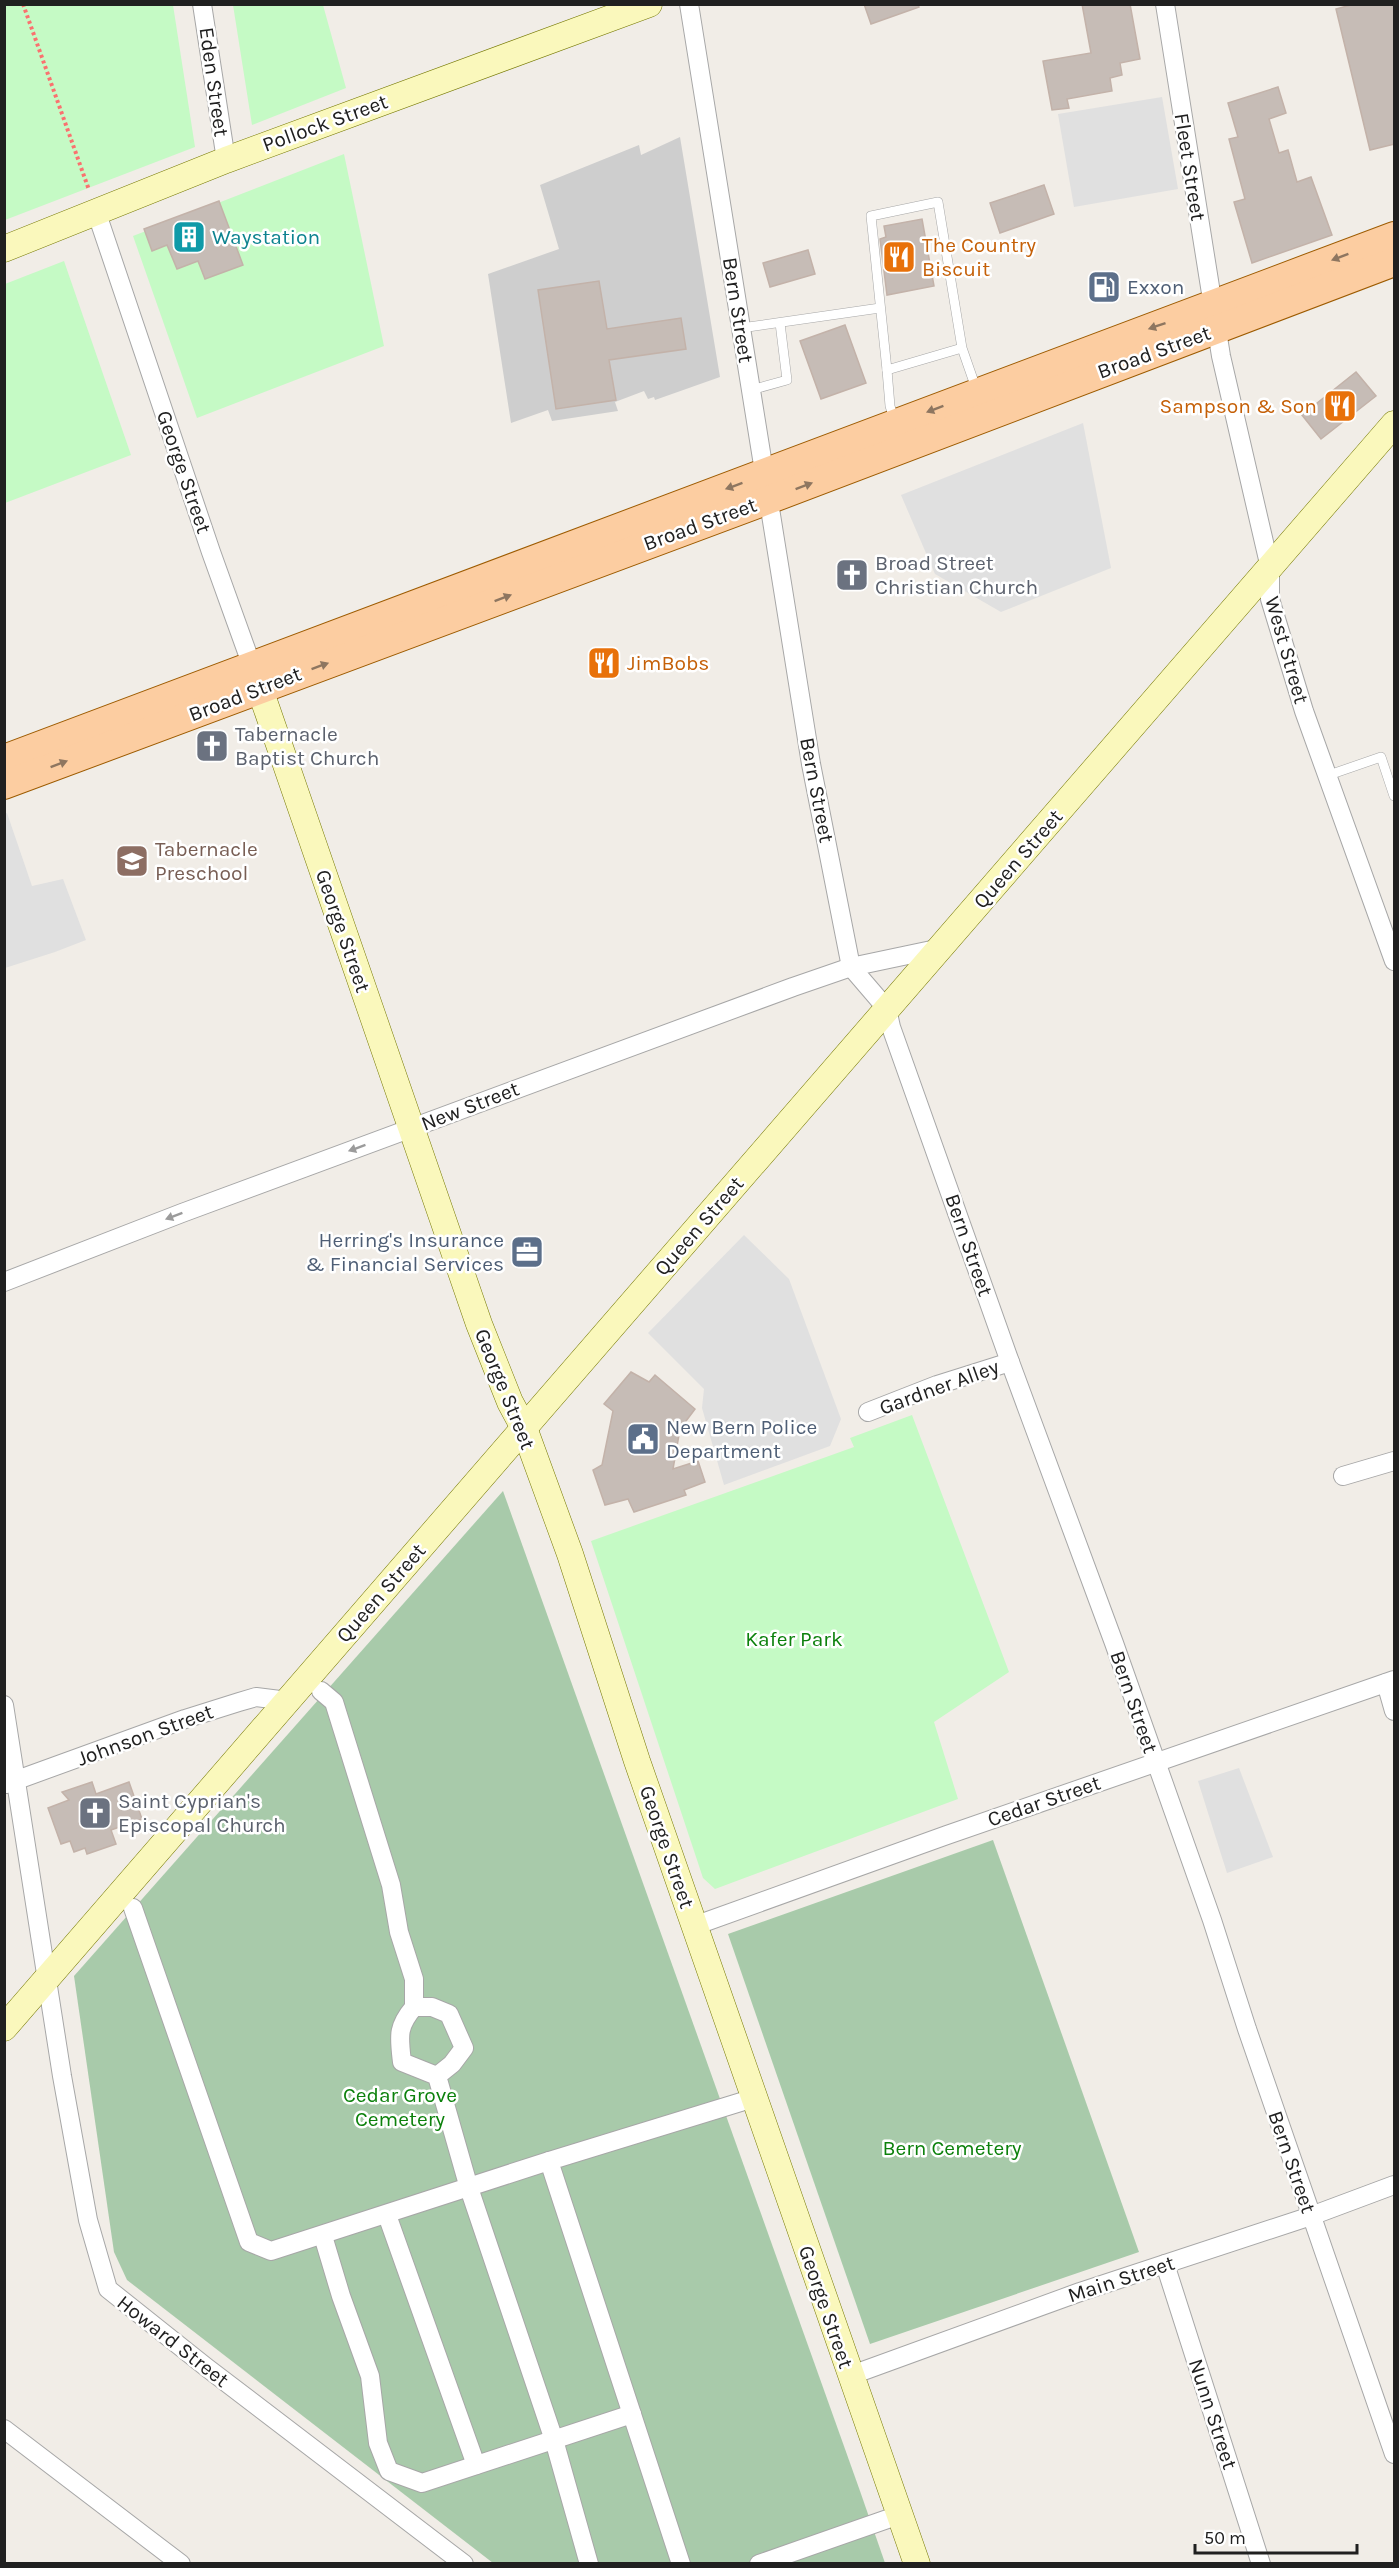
<svg xmlns="http://www.w3.org/2000/svg" width="1399" height="2568" font-family="Karla,sans-serif">
<style>
.religious{fill:#cecece}
.cemetery{fill:#a8caaa}
.park{fill:#c5fac5}
.parking{fill:#e0e0e0}
.building{fill:#c6bcb6;stroke:#c3b2a9;stroke-width:1.5}
.lines{fill:none;stroke-linecap:round;stroke-linejoin:round}
.lane-casing{stroke:#a7a7a7;stroke-width:10}
.street-casing{stroke:#a7a7a7;stroke-width:20}
.secondary-casing{stroke:#777a05;stroke-width:27}
.primary-casing{stroke:#9d5b00;stroke-width:30}
.path{stroke:#fa716f;stroke-width:4;stroke-dasharray:3 3;stroke-linecap:butt}
.lane{stroke:#fff;stroke-width:9}
.street{stroke:#fff;stroke-width:18}
.secondary{stroke:#faf8bc;stroke-width:26}
.primary{stroke:#fccda1;stroke-width:28}
.oneway{fill:#8e7660}
.oneway2{fill:#9b9b9b}
.labels{text-anchor:middle;dominant-baseline:central;stroke-width:5;stroke-linejoin:round;paint-order:stroke}
.street-label{font-size:21px;fill:#202020;stroke:#fff}
.culture-label{font-size:21px;fill:#0d838f;stroke:#fff;text-anchor:start}
.food-label{font-size:21px;fill:#c56008;stroke:#fff;text-anchor:start}
.service-label{font-size:21px;fill:#4e5e75;stroke:#fff;text-anchor:start}
.worship-label{font-size:21px;fill:#5b616d;stroke:#fff;text-anchor:start}
.education-label{font-size:21px;fill:#785e54;stroke:#fff;text-anchor:start}
.park-label{font-size:21px;fill:#0c810c;stroke:#fff}
</style>
<rect width="100%" height="100%" fill="#f1ede7"/>
<!-- religious -->
<polygon class="religious" points="680,137 720,377 655,400 654,397 648,399 644,391 615,402 618,411 552,421 548,410 511,423 488,274 559,249 540,185 639,145 641,155"/>
<!-- cemetery -->
<g class="cemetery">
<polygon points="503,1491 860,2491 885,2563 493,2563 127,2280 114,2252 74,1976"/>
<polygon points="993,1840 1139,2252 870,2344 728,1934"/>
</g>
<!-- park -->
<g class="park">
<polygon points="5,4 173,5 195,147 5,220"/>
<polygon points="233,5 323,5 346,88 252,125"/>
<polygon points="344,154 384,346 197,418 133,236"/>
<polygon points="64,261 131,455 5,503 5,284"/>
<polygon points="912,1415 1009,1672 934,1722 958,1799 715,1889 703,1878 591,1541 854,1447 850,1438"/>
</g>
<!-- parking -->
<g class="parking">
<polygon points="1162,97 1178,189 1074,207 1058,114"/>
<polygon points="1083,423 1111,568 1001,612 935,574 901,495"/>
<polygon points="7,813 32,886 63,879 86,940 55,952 5,968 4,814"/>
<polygon points="744,1235 789,1279 841,1419 830,1446 724,1485 702,1408 704,1389 648,1333"/>
<polygon points="1239,1768 1273,1857 1227,1873 1198,1781"/>
</g>
<!-- building -->
<g class="building">
<polygon points="864,4 918,4 919,7 871,24"/>
<polygon points="1082,4 1130,4 1140,59 1120,63 1122,75 1110,78 1112,91 1067,99 1069,108 1052,110 1043,61 1091,53"/>
<polygon points="1354,4 1395,4 1395,144 1370,150 1336,9"/>
<polygon points="1278,87 1286,113 1269,119 1279,153 1288,150 1297,182 1311,177 1332,235 1252,263 1234,202 1245,199 1229,139 1238,137 1228,103"/>
<polygon points="1044,185 1054,214 1000,233 990,203"/>
<polygon points="219,201 243,265 205,279 198,261 177,269 167,245 152,251 144,229"/>
<polygon points="922,219 934,286 887,295 880,239 886,237 884,226"/>
<polygon points="808,250 815,274 770,287 763,263"/>
<polygon points="599,281 607,329 681,318 686,349 609,360 616,400 556,409 538,290"/>
<polygon points="845,325 866,383 821,399 800,341"/>
<polygon points="1356,372 1376,396 1321,439 1302,415"/>
<polygon points="631,1372 649,1382 655,1375 695,1409 680,1429 673,1469 698,1461 705,1482 684,1490 686,1495 634,1512 628,1499 605,1505 593,1470 602,1465 613,1411 604,1404"/>
<polygon points="92,1782 96,1794 129,1782 142,1819 111,1830 116,1844 87,1854 85,1848 74,1852 70,1841 61,1844 48,1808 69,1800 62,1792"/>
</g>
<g class="lines">
<!-- lane casing -->
<g class="lane-casing">
<g id="lane">
<polyline points="741,328 880,308"/>
<polyline points="962,348 887,370 871,216 938,202 962,348 977,391"/>
<polyline points="887,370 890,406 895,422"/>
<polyline points="751,390 787,380 780,323"/>
<polyline points="1329,775 1381,757 1394,796"/>
</g>
</g>
<!-- street casing -->
<g class="street-casing">
<g id="street">
<polyline points="202,4 226,160"/>
<polyline points="689,4 811,764 851,967 887,1009 891,1027 1010,1362 1114,1643 1212,1920 1247,2029 1394,2454"/>
<polyline points="1165,4 1221,356 1270,568 1270,599 1304,711 1394,961"/>
<polyline points="97,214 211,552 252,666"/>
<polyline points="4,1282 182,1213 793,987 851,967 941,948"/>
<polyline points="868,1412 937,1385 1010,1362"/>
<polyline points="1343,1476 1394,1461"/>
<polyline points="1386,1683 1394,1711"/>
<polyline points="321,1691 334,1702 391,1885 399,1932 414,1979 414,2007"/>
<polyline points="4,1705 62,2076 88,2220 108,2289 206,2367 464,2564"/>
<polyline points="6,1784 185,1719 239,1702 256,1697 288,1701"/>
<polyline points="133,1908 249,2242 271,2251 549,2161"/>
<polyline points="694,1926 947,1835 1394,1680"/>
<path d="M437 2076 402 2062C399 2036 397 2027 414 2007H432L449 2014 464 2048 452 2064 437 2076 469 2188 554 2440 589 2564"/>
<polyline points="387,2215 476,2465"/>
<polyline points="323,2236 341,2296 370,2376 378,2443 389,2471 422,2483 632,2414"/>
<polyline points="1165,2264 1261,2564"/>
<polyline points="849,2376 1080,2292 1311,2216 1394,2185"/>
<polyline points="4,2429 181,2564"/>
<polyline points="681,2564 549,2161 754,2098"/>
<polyline points="759,2564 899,2515"/>
</g>
</g>
<!-- secondary casing -->
<g class="secondary-casing">
<g id="secondary">
<polyline points="4,249 226,160 649,4"/>
<polyline points="254,672 479,1324 510,1402 524,1428 570,1554 637,1761 917,2564"/>
<polyline points="4,2028 1394,424"/>
</g>
</g>
<!-- primary casing -->
<g class="primary-casing">
<g id="primary">
<polyline points="4,759 1394,236"/>
<polyline points="4,785 768,500 1394,262"/>
</g>
</g>
<!-- path -->
<polyline class="path" points="23,4 89,190"/>
<!-- lane -->
<use href="#lane" class="lane"/>
<!-- street -->
<use href="#street" class="street"/>
<!-- secondary -->
<use href="#secondary" class="secondary"/>
<!-- primary -->
<use href="#primary" class="primary"/>
</g>
<!-- one-way arrows -->
<defs><path id="oneway-solid" d="M-6-.8H1V-3.2L6.5 0L1 3.2V.8H-6Z" transform="scale(1.5)"/></defs>
<g class="oneway">
<use href="#oneway-solid" transform="translate(1340 257) rotate(159)"/>
<use href="#oneway-solid" transform="translate(1157 326) rotate(161)"/>
<use href="#oneway-solid" transform="translate(935 409) rotate(159)"/>
<use href="#oneway-solid" transform="translate(734 486) rotate(160)"/>
<use href="#oneway-solid" transform="translate(804 486) rotate(-21)"/>
<use href="#oneway-solid" transform="translate(503 598) rotate(-21)"/>
<use href="#oneway-solid" transform="translate(320 666) rotate(-20)"/>
<use href="#oneway-solid" transform="translate(59 764) rotate(-21)"/>
</g>
<g class="oneway2">
<use href="#oneway-solid" transform="translate(357 1148) rotate(160)"/>
<use href="#oneway-solid" transform="translate(174 1216) rotate(159)"/>
</g>
<!-- icons -->
<defs>
<g id="building-square" transform="scale(1.725)"><rect x="-9" y="-9" width="18" height="18" rx="4" fill="#0f9aa8" stroke="#fff"/><path d="M-4-6H4V6H1V3H-1V6H-4ZM-2.5-4.3h1.7v1.8h-1.7ZM.8-4.3h1.7v1.8H.8ZM-2.5-1h1.7V.8h-1.7ZM.8-1h1.7V.8H.8Z" fill="#fff"/></g>
<g id="restaurant-square" transform="scale(1.725)"><rect x="-9" y="-9" width="18" height="18" rx="4" fill="#e8710a" stroke="#fff"/><path d="M-5-6h1v4h1v-4h1v4h1v-4h1v5L-1.5 .5V6h-2V.5L-5-1ZM5-6V6H3V1.5H1.5Q1.5-4 5-6Z" fill="#fff"/></g>
<g id="fuel-square" transform="scale(1.725)"><rect x="-9" y="-9" width="18" height="18" rx="4" fill="#5c6f8a" stroke="#fff"/><path d="M-5.5-6h7V0h2V4h1.3V-2.5L3-4.5l.8-.8L6-3V5H2.5V1h-1V6h-7ZM-4.2-4.7v3.2H.2V-4.7Z" fill="#fff"/></g>
<g id="church-square" transform="scale(1.725)"><rect x="-9" y="-9" width="18" height="18" rx="4" fill="#6b7280" stroke="#fff"/><path d="M-1.2-6h2.4v3.5h3.3v2.4h-3.3V6h-2.4V-.1h-3.3v-2.4h3.3Z" fill="#fff"/></g>
<g id="school-square" transform="scale(1.725)"><rect x="-9" y="-9" width="18" height="18" rx="4" fill="#8d6e63" stroke="#fff"/><path d="M0-5L7-2L0 1L-7-2ZM-4 1L0 2.5L4 1V4Q0 6-4 4Z" fill="#fff"/></g>
<g id="office-square" transform="scale(1.725)"><rect x="-9" y="-9" width="18" height="18" rx="4" fill="#5c6f8a" stroke="#fff"/><path d="M-6-3h4V-5.5h4V-3h4V5H-6ZM-1-4.5V-3h2v-1.5ZM-6 0V1H6V0Z" fill="#fff"/></g>
<g id="civic-square" transform="scale(1.725)"><rect x="-9" y="-9" width="18" height="18" rx="4" fill="#5c6f8a" stroke="#fff"/><path d="M-.6-6.5H3V-4.5H.6V-3L4-1V1h2V6H-6V1h2V-1L-.6-3ZM-1.2 2.5V6h2.4V2.5Z" fill="#fff"/></g>
</defs>
<g fill-rule="evenodd">
<use href="#building-square" x="189" y="237"/>
<use href="#restaurant-square" x="899" y="257"/>
<use href="#fuel-square" x="1104" y="287"/>
<use href="#restaurant-square" x="1340" y="406"/>
<use href="#church-square" x="852" y="575"/>
<use href="#restaurant-square" x="604" y="663"/>
<use href="#church-square" x="212" y="746"/>
<use href="#school-square" x="132" y="861"/>
<use href="#office-square" x="527" y="1252"/>
<use href="#civic-square" x="643" y="1439"/>
<use href="#church-square" x="95" y="1813"/>
</g>
<g class="labels">
<!-- street labels -->
<g class="street-label">
<text transform="translate(214 82) rotate(82)">Eden Street</text>
<text transform="translate(325 123) rotate(-20)">Pollock Street</text>
<text transform="translate(1190 167) rotate(81)">Fleet Street</text>
<text transform="translate(738 310) rotate(81)">Bern Street</text>
<text transform="translate(1154 352) rotate(-20)">Broad Street</text>
<text transform="translate(184 472) rotate(71)">George Street</text>
<text transform="translate(700 524) rotate(-20)">Broad Street</text>
<text transform="translate(1287 650) rotate(74)">West Street</text>
<text transform="translate(245 694) rotate(-21)">Broad Street</text>
<text transform="translate(817 790) rotate(79)">Bern Street</text>
<text transform="translate(1018 859) rotate(-49)">Queen Street</text>
<text transform="translate(343 931) rotate(71)">George Street</text>
<text transform="translate(470 1106) rotate(-21)">New Street</text>
<text transform="translate(699 1226) rotate(-49)">Queen Street</text>
<text transform="translate(969 1245) rotate(71)">Bern Street</text>
<text transform="translate(939 1387) rotate(-20)">Gardner Alley</text>
<text transform="translate(505 1389) rotate(68)">George Street</text>
<text transform="translate(381 1593) rotate(-49)">Queen Street</text>
<text transform="translate(1134 1702) rotate(71)">Bern Street</text>
<text transform="translate(145 1735) rotate(-20)">Johnson Street</text>
<text transform="translate(1044 1801) rotate(-19)">Cedar Street</text>
<text transform="translate(667 1847) rotate(71)">George Street</text>
<text transform="translate(1292 2162) rotate(71)">Bern Street</text>
<text transform="translate(1121 2279) rotate(-18)">Main Street</text>
<text transform="translate(826 2307) rotate(71)">George Street</text>
<text transform="translate(173 2341) rotate(38)">Howard Street</text>
<text transform="translate(1213 2414) rotate(72)">Nunn Street</text>
</g>
<!-- culture labels -->
<g class="culture-label">
<text x="212" y="237">Waystation</text>
</g>
<!-- food labels -->
<g class="food-label">
<text x="922" y="245">The Country<tspan x="922" dy="24">Biscuit</tspan></text>
<text x="1317" y="406" text-anchor="end">Sampson &amp; Son</text>
<text x="627" y="663">JimBobs</text>
</g>
<!-- service labels -->
<g class="service-label">
<text x="1127" y="287">Exxon</text>
<text x="504" y="1240" text-anchor="end">Herring's Insurance<tspan x="504" dy="24">&amp; Financial Services</tspan></text>
<text x="666" y="1427">New Bern Police<tspan x="666" dy="24">Department</tspan></text>
</g>
<!-- worship labels -->
<g class="worship-label">
<text x="875" y="563">Broad Street<tspan x="875" dy="24">Christian Church</tspan></text>
<text x="235" y="734">Tabernacle<tspan x="235" dy="24">Baptist Church</tspan></text>
<text x="118" y="1801">Saint Cyprian's<tspan x="118" dy="24">Episcopal Church</tspan></text>
</g>
<!-- education labels -->
<g class="education-label">
<text x="155" y="849">Tabernacle<tspan x="155" dy="24">Preschool</tspan></text>
</g>
<!-- park labels -->
<g class="park-label">
<text x="794" y="1639">Kafer Park</text>
<text x="400" y="2095">Cedar Grove<tspan x="400" dy="24">Cemetery</tspan></text>
<text x="952" y="2148">Bern Cemetery</text>
</g>
</g>
<!-- border -->
<rect width="1399" height="2568" fill="none" stroke="#202020" stroke-width="12"/>
<!-- scale -->
<path d="M1195 2544v9h162v-9" fill="none" stroke="#202020" stroke-width="3"/>
<text x="1204" y="2544" font-size="18" fill="#202020" stroke="#ffffff" stroke-width="4.5" paint-order="stroke">50 m</text>
</svg>
